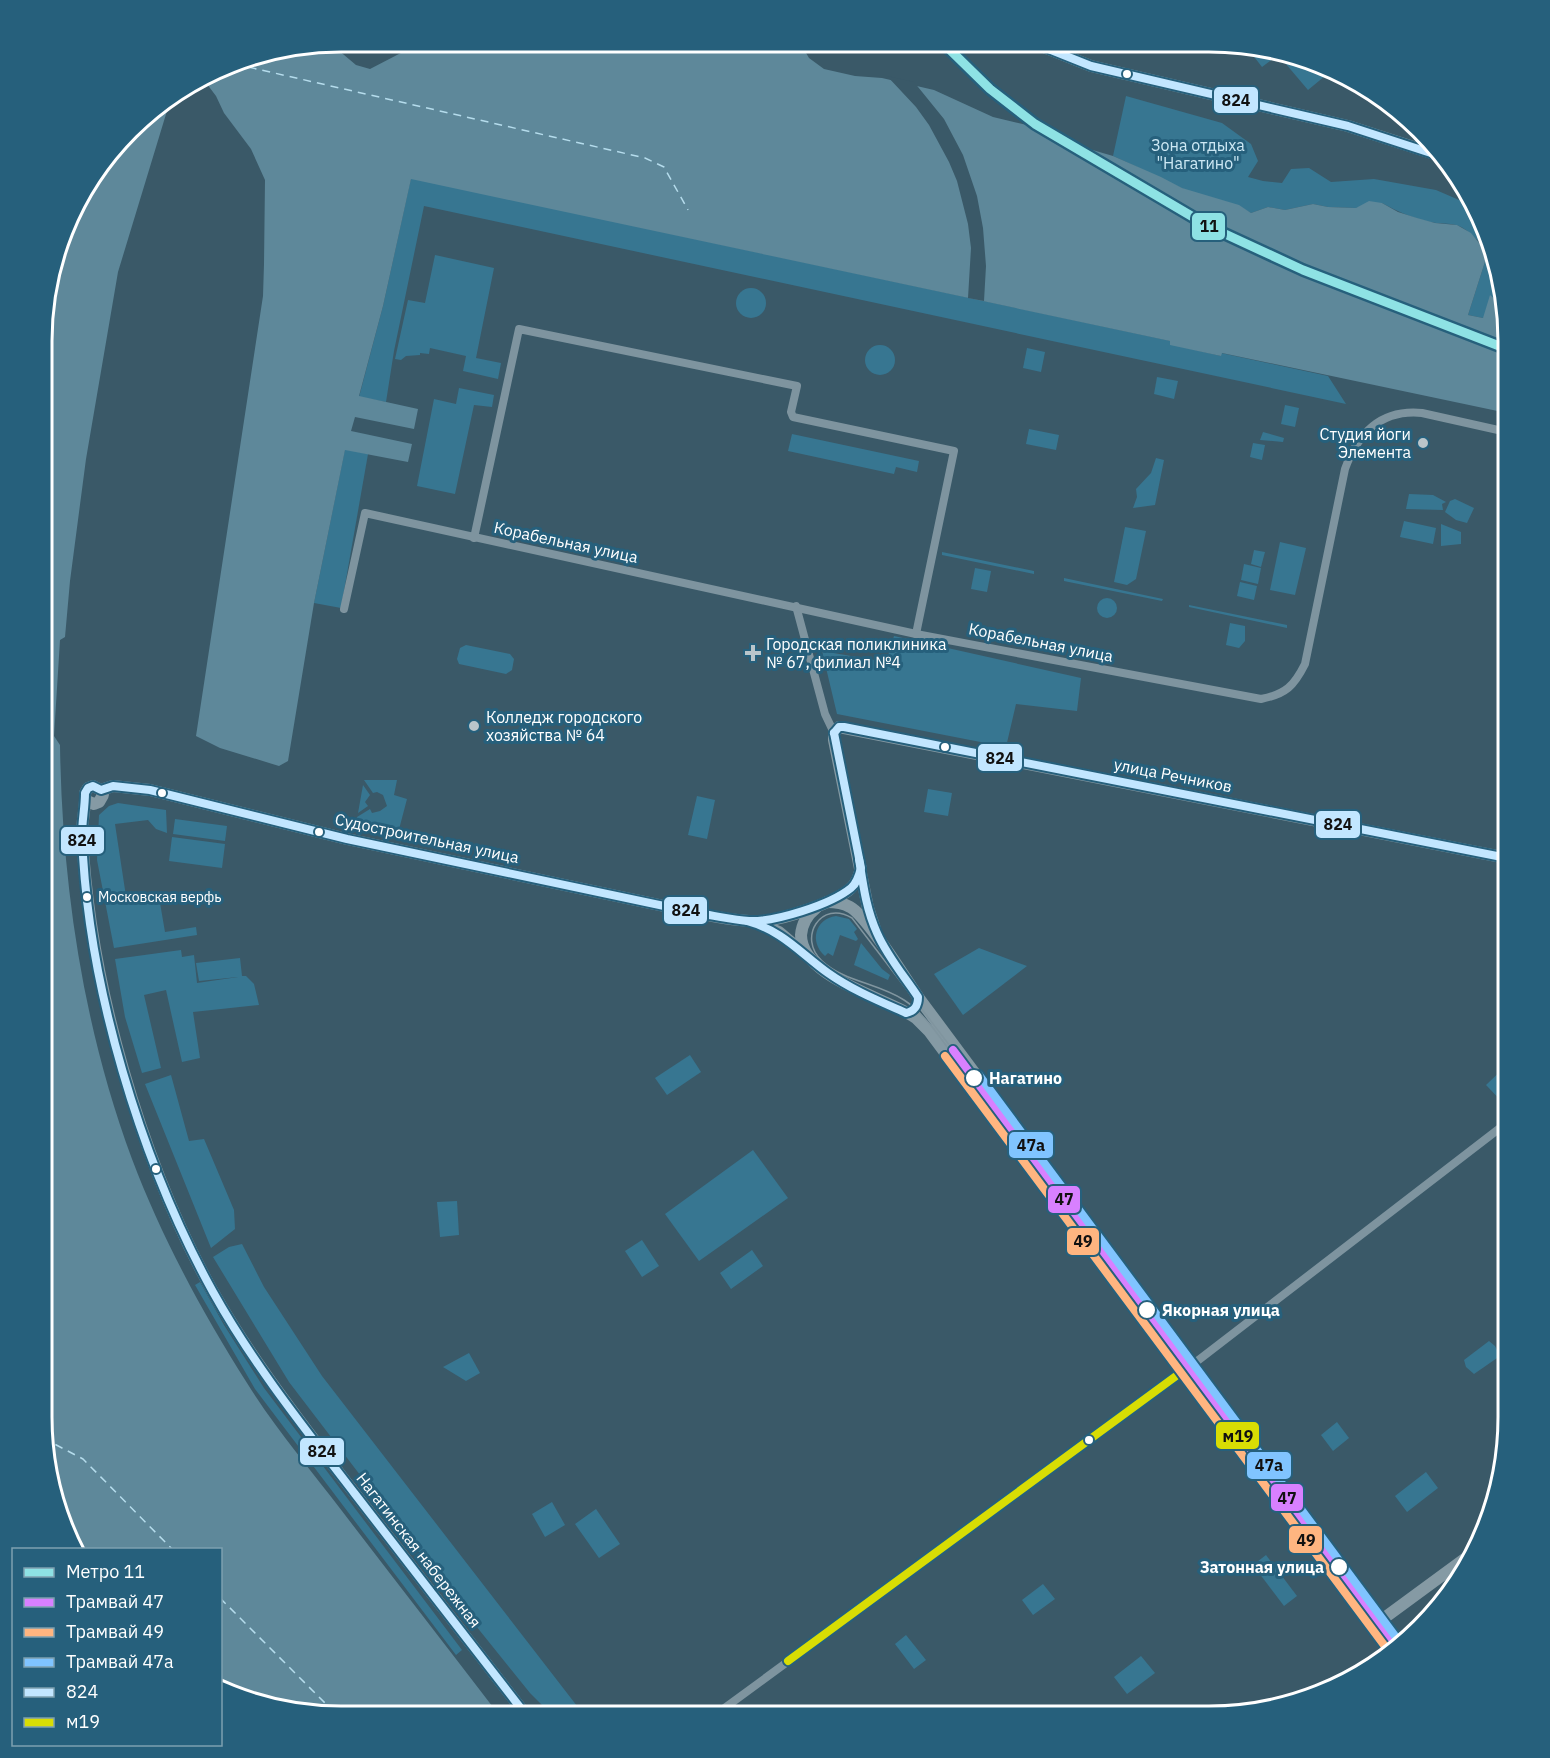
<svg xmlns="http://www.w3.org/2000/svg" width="1550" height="1758" font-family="'IBM Plex Sans',sans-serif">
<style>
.green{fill:#377691}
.water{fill:#5e889a}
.pier{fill:#3a5968}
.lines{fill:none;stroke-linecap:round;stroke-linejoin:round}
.ferry{stroke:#b5dcec;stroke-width:1.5;stroke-dasharray:8 6;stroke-linecap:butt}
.street{stroke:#7e949f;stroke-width:8}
.secondary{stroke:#859aa4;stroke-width:12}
.tram{stroke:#80959f;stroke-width:1.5}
.bus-1-casing{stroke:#26607c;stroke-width:12}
.bus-2-casing{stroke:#26607c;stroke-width:12}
.bus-1{stroke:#c2e6ff;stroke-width:8}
.bus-2{stroke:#d8dd04;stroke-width:8}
.tram-1-casing{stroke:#26607c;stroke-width:12}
.tram-2-casing{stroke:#26607c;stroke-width:12}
.tram-3-casing{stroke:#26607c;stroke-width:12}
.tram-1{stroke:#d880ff;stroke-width:8}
.tram-2{stroke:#ffb580;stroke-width:8}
.tram-3{stroke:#80c4ff;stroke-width:8}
.metro-1-casing{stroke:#26607c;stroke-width:14}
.metro-1{stroke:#8ee2e4;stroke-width:9}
.bus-dot{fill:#fff;stroke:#26607c;stroke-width:2}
.poi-dot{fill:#bac5ca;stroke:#26607c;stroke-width:2}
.labels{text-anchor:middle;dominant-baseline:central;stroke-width:6;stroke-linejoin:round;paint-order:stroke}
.bus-label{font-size:14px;fill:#fff;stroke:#26607c;text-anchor:start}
.park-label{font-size:16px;fill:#cde8f4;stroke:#26607c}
.poi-label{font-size:16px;fill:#fff;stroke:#26607c;text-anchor:start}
.street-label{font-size:16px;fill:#fff;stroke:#26607c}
.stop-label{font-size:16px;font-weight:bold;fill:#fff;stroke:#26607c;text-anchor:start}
.rim{fill:none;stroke:#fff;stroke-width:3}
.line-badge{stroke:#26607c;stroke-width:2}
.pale-badge-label{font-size:16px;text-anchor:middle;font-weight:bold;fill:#111}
</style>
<rect width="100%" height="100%" fill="#3a5968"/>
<!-- green -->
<g class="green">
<polygon points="1245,45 1275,51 1278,55 1262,67"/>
<polygon points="1285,53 1312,62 1325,76 1308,90 1280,57"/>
<path d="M1126 96 1222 123 1251 144 1258 161 1248 177 1263 181 1282 183 1291 169 1309 168 1331 182 1374 179 1436 190 1473 206 1492 246 1504 304H1501L1483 318 1468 315 1490 246C1474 242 1474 233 1459 226 1452 223 1443 224 1436 223 1417 220 1398 212 1382 203L1356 208 1328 207 1313 204 1285 210 1268 207 1251 213C1229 199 1204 198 1181 188 1158 177 1136 166 1113 156Z"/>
<polygon points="411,178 1171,341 1170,344 1221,356 1221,353 1328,376 1346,404 424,206 394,351 386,402 359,397 383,306"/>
<polygon points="435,255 494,268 476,358 501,363 498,379 463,371 466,356 430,348 429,354 420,353 420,355 406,356 401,360 395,359 408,300 425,303"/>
<circle cx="751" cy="303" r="15"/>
<circle cx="880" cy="360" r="15"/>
<polygon points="1027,348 1045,352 1041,372 1023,368"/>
<polygon points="1157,377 1178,381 1174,399 1154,394"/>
<polygon points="459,388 494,395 492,407 474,405 455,494 417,486 434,399 456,404"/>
<polygon points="1285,405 1299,408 1295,427 1281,424"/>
<polygon points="1029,429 1059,435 1056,450 1026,444"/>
<polygon points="1263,432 1284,438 1283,442 1260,440"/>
<polygon points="792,434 919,461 917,472 896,467 894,474 788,451"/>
<polygon points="1253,443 1265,445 1262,460 1250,457"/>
<polygon points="345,449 368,454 341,608 314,603"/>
<polygon points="1156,458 1164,460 1155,505 1133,508 1137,497 1136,489 1151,473"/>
<polygon points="1409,494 1433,495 1446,502 1442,504 1443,510 1406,509"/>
<polygon points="1455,499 1474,508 1467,523 1456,520 1445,512 1450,501"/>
<polygon points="1404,521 1436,528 1433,544 1400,537"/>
<polygon points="1441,524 1461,532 1461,544 1441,546"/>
<polygon points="1125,527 1146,531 1136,579 1127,585 1114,582"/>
<polygon points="1280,542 1306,548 1295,595 1270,590"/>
<polygon points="1254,550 1265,552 1261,567 1251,564"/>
<polygon points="942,552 1034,571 1034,574 942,555"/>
<polygon points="1244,564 1261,568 1258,584 1241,580"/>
<polygon points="975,568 991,571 987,592 971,589"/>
<polygon points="1064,578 1163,599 1162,601 1064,581"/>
<polygon points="1240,582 1257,586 1254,600 1237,596"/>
<circle cx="1107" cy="608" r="10"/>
<polygon points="1189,605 1287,625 1287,628 1189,607"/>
<polygon points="1230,623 1245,626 1245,641 1239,648 1226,645"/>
<polygon points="894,636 1081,678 1077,711 1016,704 1006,747 837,714 822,651 886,662"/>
<polygon points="466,645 510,654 514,659 512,670 506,674 459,664 457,659 460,648"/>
<polygon points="364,780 397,780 394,795 407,799 397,837 355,828 357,817 370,809 372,813 380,811 387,806 383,795 377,792 373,793"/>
<polygon points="363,785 370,795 365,802 368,806 358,813"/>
<polygon points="928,789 952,793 948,816 924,812"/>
<polygon points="697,796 715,800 707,839 688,835"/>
<polygon points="118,803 166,810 167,833 156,829 148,820 115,824 127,903 159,897 165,932 196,927 197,935 114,948 97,860 99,815 109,806"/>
<polygon points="175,819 227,826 225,841 173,834"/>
<polygon points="172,837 225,844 222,868 169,861"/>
<path d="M836 916 849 919 857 929 854 932 858 939 856 941 840 935 833 956 828 953 825 956C809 942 815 919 836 916Z"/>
<polygon points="861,943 882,969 890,975 888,980 854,965"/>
<polygon points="979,948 1027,966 963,1015 934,974"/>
<polygon points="181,950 182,957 194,955 197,983 238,977 199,981 196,963 240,958 242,976 246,976 254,984 259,1005 193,1012 200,1058 182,1062 166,990 144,995 161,1068 142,1073 125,1017 115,959"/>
<polygon points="690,1055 701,1072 667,1095 655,1078"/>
<polygon points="1507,1065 1507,1107 1486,1085"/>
<polygon points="171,1075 189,1141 204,1139 234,1210 235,1229 211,1248 145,1084"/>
<polygon points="753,1150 788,1198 699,1261 665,1214"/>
<polygon points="457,1201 459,1235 440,1237 437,1202"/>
<polygon points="642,1240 659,1266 642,1277 625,1251"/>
<polygon points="242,1244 264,1287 322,1376 584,1715 552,1715 530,1693 464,1611 289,1382 213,1257 229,1247"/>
<polygon points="752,1250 763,1266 731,1289 720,1273"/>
<polygon points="200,1282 224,1325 264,1388 462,1650 456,1655 255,1389 195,1285"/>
<polygon points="1489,1341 1495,1346 1500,1356 1474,1374 1466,1367 1464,1360"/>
<polygon points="469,1353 480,1373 466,1381 443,1367"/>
<polygon points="1337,1422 1349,1438 1333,1451 1321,1435"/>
<polygon points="1426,1472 1438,1488 1407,1512 1395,1496"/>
<polygon points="552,1502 565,1525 545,1537 532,1514"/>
<polygon points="596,1509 620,1544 599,1558 575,1524"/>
<polygon points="1266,1555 1297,1596 1284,1606 1253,1565"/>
<polygon points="1043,1584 1055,1599 1033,1615 1022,1600"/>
<polygon points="906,1635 926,1660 914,1669 895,1644"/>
<polygon points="1141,1656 1155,1673 1127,1694 1114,1677"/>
</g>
<!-- water -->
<g class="water">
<polygon points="422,42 795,43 802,46 809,58 824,69 855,76 882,78 934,90 993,117 1027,125 1055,139 1113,156 1161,177 1182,188 1239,205 1251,213 1268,207 1285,210 1313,204 1328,207 1356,208 1369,201 1382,203 1398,212 1417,218 1435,223 1457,225 1471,233 1480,244 1490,246 1468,315 1483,318 1490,295 1501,304 1504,304 1507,322 1507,413 1222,353 1221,356 1170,345 1170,341 411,179 383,306 359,396 418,409 414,429 355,417 351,431 412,444 408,462 345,450 314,603 288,761 279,766 220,748 196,736 263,296 264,264 265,180 251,149 224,113 216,96 207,84 200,84 245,58 331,44 356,65 370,69"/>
<path d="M170 101 118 272 86 459 70 581 65 637 60 640 54 736 60 745C62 885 83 1027 132 1159 161 1236 203 1314 247 1383 275 1428 310 1469 342 1511 394 1579 447 1647 499 1715H322L246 1700 221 1689 220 1550 76 1549 58 1512 43 1436 45 302 82 192 144 116Z"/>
</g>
<!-- pier -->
<polygon class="pier" points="887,76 914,82 944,119 963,155 977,196 983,228 986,266 984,301 968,298 971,248 968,224 957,181 949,162 929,125 916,107"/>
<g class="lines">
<!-- ferry -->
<g class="ferry">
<polyline points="235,64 645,158 664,167 688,210"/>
<polyline points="45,306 46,298"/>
<polyline points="43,1438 83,1459 173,1550"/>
<polyline points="220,1598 337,1715"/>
</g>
<!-- street -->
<g class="street">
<polyline points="474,538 519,329 797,386 791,412 793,417 954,451 916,634"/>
<polyline points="796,606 825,714 834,733"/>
<path d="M344 609 365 513 916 634 1261 699C1286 694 1294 686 1305 664L1345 469C1358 433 1381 409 1422 413L1507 432"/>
<polyline points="715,1715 1183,1372 1500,1128"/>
</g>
<!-- secondary -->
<g class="secondary">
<polyline points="1036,44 1091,66 1348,126 1438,155"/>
<polyline points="87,801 94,804 99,802 103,795 101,790"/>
<path d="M827 902C835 902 843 903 850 907 867 916 905 978 918 997L1400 1645"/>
<path d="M816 908C807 915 802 923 801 935 801 978 887 998 916 1018 920 1022 925 1027 929 1031L1391 1652"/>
<polyline points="757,923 779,932 805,954"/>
<polyline points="875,929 868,908 834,740 834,733 839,727 1507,858"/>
<polyline points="1376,1624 1474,1552"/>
<path d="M526 1715C467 1639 408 1562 349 1486 301 1423 252 1361 213 1292 141 1163 89 981 82 834 82 819 86 806 85 793L88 788 93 786 101 790 113 786 150 790 347 839 702 914C721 918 743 922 763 921 784 919 834 903 850 889 857 883 859 876 861 868"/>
</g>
<!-- tram -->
<path class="tram" d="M953 1050 852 918C821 899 797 938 822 961 845 982 878 983 904 1000 929 1016 953 1057 971 1081"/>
<!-- bus-1 casing -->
<g class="bus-1-casing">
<g id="bus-1">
<polyline points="1036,44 1091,66 1348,126 1437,155"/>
<polyline points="834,733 839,727 844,727 1507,858"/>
<path d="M747 921C783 931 799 952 828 973 852 990 879 1001 906 1013 915 1011 918 1006 918 997 904 976 887 956 877 933 866 909 863 884 859 859"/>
<path d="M526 1715C469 1641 412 1568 355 1494 305 1429 253 1364 213 1292 141 1162 87 984 82 835 82 821 85 807 85 793L88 788 93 786 101 790 113 786 150 790 347 839 702 914C717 916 733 920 749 921 775 922 830 905 851 888 857 883 859 876 861 868L834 733"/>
</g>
</g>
<!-- bus-2 casing -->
<g class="bus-2-casing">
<g id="bus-2">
<polyline points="1187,1368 1396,1648"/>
<polyline points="788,1661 1187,1368"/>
</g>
</g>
<!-- bus-1 -->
<use href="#bus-1" class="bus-1"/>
<!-- bus-2 -->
<use href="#bus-2" class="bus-2"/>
<!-- tram-1 casing -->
<g class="tram-1-casing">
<polyline id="tram-1" points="953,1050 1398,1647"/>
</g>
<!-- tram-2 casing -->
<g class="tram-2-casing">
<polyline id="tram-2" points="945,1056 1390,1653"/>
</g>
<!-- tram-3 casing -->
<g class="tram-3-casing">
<polyline id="tram-3" points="979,1075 1401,1644"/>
</g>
<!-- tram-1 -->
<use href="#tram-1" class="tram-1"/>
<!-- tram-2 -->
<use href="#tram-2" class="tram-2"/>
<!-- tram-3 -->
<use href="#tram-3" class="tram-3"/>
<!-- metro-1 casing -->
<g class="metro-1-casing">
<polyline id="metro-1" points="944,44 990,89 1035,124 1210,227 1303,270 1507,349"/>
</g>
<!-- metro-1 -->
<use href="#metro-1" class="metro-1"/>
</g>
<!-- markers -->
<g class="bus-dot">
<circle cx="1127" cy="74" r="5"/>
<circle cx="945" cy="747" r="5"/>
<circle cx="162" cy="793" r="5"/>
<circle cx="319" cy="832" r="5"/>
<circle cx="87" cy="897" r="5"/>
<circle cx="974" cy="1078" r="9"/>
<circle cx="156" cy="1169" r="5"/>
<circle cx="1147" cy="1310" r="9"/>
<circle cx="1089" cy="1440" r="5"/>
<circle cx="1339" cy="1567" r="9"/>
</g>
<g class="poi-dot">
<circle cx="1423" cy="443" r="6"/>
<path d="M750 644h6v6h6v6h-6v6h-6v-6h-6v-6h6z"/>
<circle cx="474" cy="726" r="6"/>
</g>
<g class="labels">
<!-- bus labels -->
<g class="bus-label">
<text x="98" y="897">Московская верфь</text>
</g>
<!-- park labels -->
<g class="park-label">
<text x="1198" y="145">Зона отдыха<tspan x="1198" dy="18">"Нагатино"</tspan></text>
</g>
<!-- poi labels -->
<g class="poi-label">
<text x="1411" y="434" text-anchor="end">Студия йоги<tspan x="1411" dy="18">Элемента</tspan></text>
<text x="766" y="644">Городская поликлиника<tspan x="766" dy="18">№ 67, филиал №4</tspan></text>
<text x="486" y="717">Колледж городского<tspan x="486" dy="18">хозяйства № 64</tspan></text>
</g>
<!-- street labels -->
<g class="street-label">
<text transform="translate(566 542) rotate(12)">Корабельная улица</text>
<text transform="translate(1041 642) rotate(11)">Корабельная улица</text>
<text transform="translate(1173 775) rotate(11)">улица Речников</text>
<text transform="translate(427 838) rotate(12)">Судостроительная улица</text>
<text transform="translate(419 1550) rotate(52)">Нагатинская набережная</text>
</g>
<!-- stop labels -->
<g class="stop-label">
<text x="989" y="1078">Нагатино</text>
<text x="1162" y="1310">Якорная улица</text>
<text x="1324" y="1567" text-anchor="end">Затонная улица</text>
</g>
</g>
<!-- crop -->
<path d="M0 0H1550V1758H0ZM341 52H1209A289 289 0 0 1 1498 341V1417A289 289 0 0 1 1209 1706H341A289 289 0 0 1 52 1417V341A289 289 0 0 1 341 52Z" fill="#26607c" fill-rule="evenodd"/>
<path class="rim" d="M341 52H1209A289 289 0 0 1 1498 341V1417A289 289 0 0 1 1209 1706H341A289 289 0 0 1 52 1417V341A289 289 0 0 1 341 52Z"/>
<g class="line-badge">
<rect x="1213" y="86" width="46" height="28" rx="6" fill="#c2e6ff"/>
<rect x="1191" y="212" width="35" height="29" rx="6" fill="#8ee2e4"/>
<rect x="977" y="743" width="46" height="29" rx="6" fill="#c2e6ff"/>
<rect x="1315" y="810" width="46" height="29" rx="6" fill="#c2e6ff"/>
<rect x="60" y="826" width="45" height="29" rx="6" fill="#c2e6ff"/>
<rect x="663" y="896" width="45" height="29" rx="6" fill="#c2e6ff"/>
<rect x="1008" y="1131" width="46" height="28" rx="6" fill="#80c4ff"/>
<rect x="1047" y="1185" width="34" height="29" rx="6" fill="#d880ff"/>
<rect x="1066" y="1227" width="34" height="29" rx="6" fill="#ffb580"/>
<rect x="1215" y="1421" width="45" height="29" rx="6" fill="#d8dd04"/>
<rect x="299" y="1437" width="46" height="29" rx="6" fill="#c2e6ff"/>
<rect x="1246" y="1451" width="46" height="29" rx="6" fill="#80c4ff"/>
<rect x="1270" y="1483" width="34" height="29" rx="6" fill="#d880ff"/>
<rect x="1288" y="1525" width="35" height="29" rx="6" fill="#ffb580"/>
</g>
<g class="pale-badge-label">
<text x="1236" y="106">824</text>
<text x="1209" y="232">11</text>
<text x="1000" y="764">824</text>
<text x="1338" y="830">824</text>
<text x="82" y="846">824</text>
<text x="686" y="916">824</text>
<text x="1031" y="1151">47а</text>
<text x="1064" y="1205">47</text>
<text x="1083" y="1247">49</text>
<text x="1238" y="1442">м19</text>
<text x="322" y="1457">824</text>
<text x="1269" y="1471">47а</text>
<text x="1287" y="1504">47</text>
<text x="1306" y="1546">49</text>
</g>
<!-- legend -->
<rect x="12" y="1548" width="210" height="198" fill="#26607c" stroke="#7da0b0" stroke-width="1.5"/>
<rect x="24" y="1568" width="30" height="9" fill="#8ee2e4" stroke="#7da0b0" stroke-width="1.5"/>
<text x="66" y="1578" font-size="18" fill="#ffffff">Метро 11</text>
<rect x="24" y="1598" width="30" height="9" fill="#d880ff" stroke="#7da0b0" stroke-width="1.5"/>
<text x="66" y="1608" font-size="18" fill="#ffffff">Трамвай 47</text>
<rect x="24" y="1628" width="30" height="9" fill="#ffb580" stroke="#7da0b0" stroke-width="1.5"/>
<text x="66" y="1638" font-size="18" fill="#ffffff">Трамвай 49</text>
<rect x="24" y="1658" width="30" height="9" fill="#80c4ff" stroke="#7da0b0" stroke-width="1.5"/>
<text x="66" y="1668" font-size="18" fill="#ffffff">Трамвай 47а</text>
<rect x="24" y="1688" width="30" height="9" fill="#c2e6ff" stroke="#7da0b0" stroke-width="1.5"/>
<text x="66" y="1698" font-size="18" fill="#ffffff">824</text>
<rect x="24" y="1718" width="30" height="9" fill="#d8dd04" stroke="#7da0b0" stroke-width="1.5"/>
<text x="66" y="1728" font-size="18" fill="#ffffff">м19</text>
</svg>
